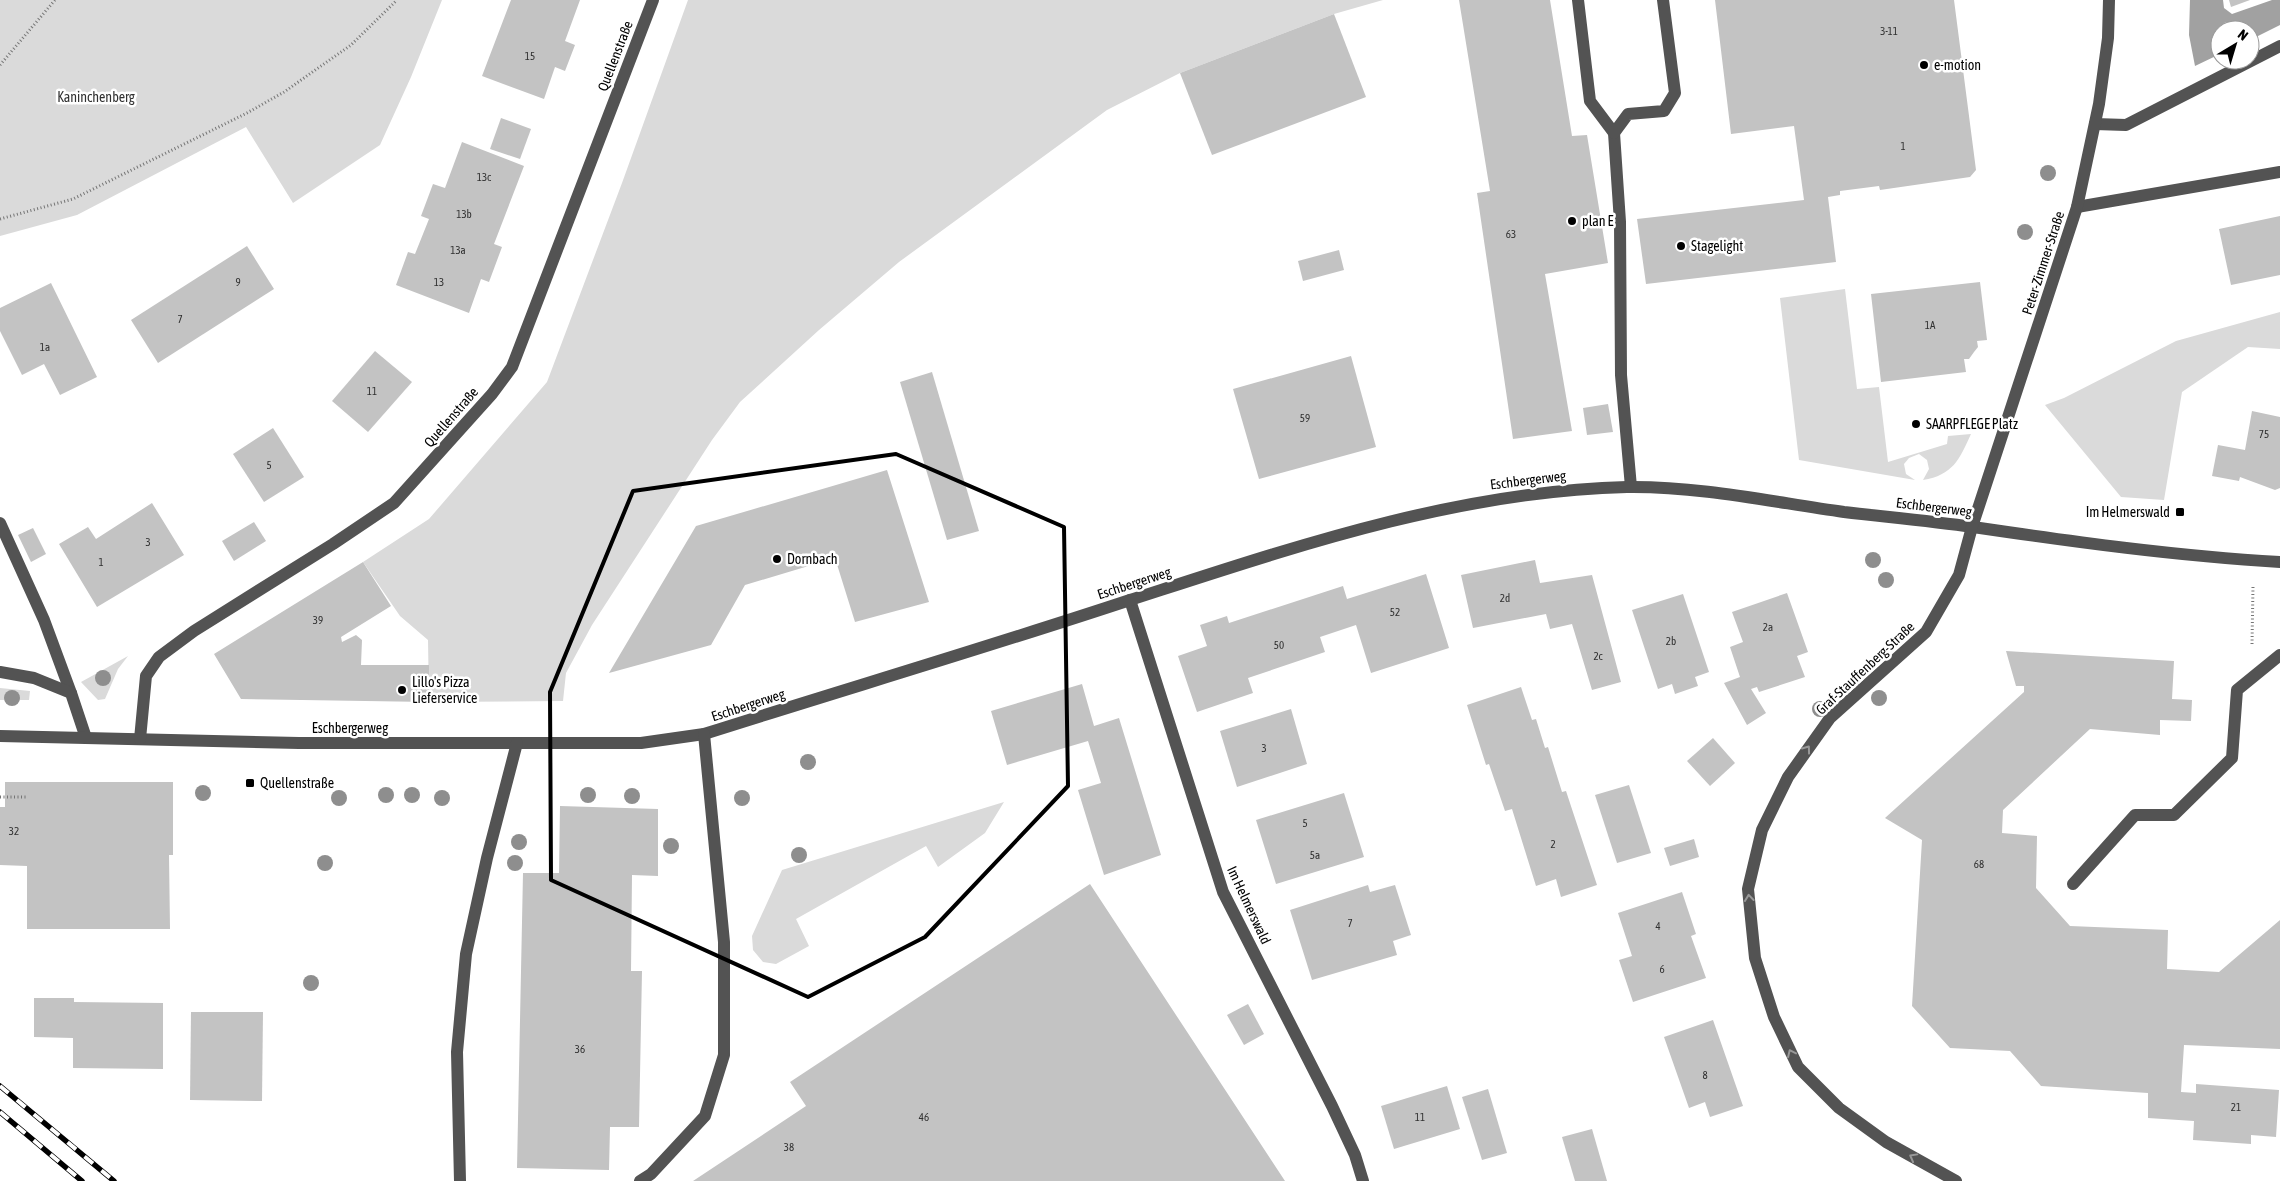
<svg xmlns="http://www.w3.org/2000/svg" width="2280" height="1181" font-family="'Asap Condensed',sans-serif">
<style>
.green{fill:#dadada}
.water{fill:#a1a1a1}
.building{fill:#c3c3c3}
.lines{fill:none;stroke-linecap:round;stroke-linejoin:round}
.path{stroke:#757575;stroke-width:3;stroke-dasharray:1 2.5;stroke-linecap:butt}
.minor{stroke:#535353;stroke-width:12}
.rail-casing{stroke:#000;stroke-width:5.5}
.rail{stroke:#fff;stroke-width:4;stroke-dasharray:11;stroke-linecap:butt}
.tree{fill:#8e8e8e}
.oneway{stroke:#989898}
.marked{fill:none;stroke:#000;stroke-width:4;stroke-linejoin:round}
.poi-dot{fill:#000;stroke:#fff;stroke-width:2}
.labels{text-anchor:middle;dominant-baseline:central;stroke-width:5;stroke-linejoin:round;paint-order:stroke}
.number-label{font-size:11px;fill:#313131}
.street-label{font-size:14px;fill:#000;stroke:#fff}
.poi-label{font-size:14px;fill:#000;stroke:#fff;text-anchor:start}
.park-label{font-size:14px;fill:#313131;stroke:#fff}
</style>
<rect width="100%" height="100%" fill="#fff"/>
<!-- green -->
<g class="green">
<polygon points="0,0 442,0 411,77 380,145 293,203 246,127 77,215 0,236"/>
<polygon points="688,0 1383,0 1334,14 1180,73 1107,110 899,262 819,330 740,402 712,440 592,625 566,673 563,701 429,702 428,640 400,616 363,562 429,519 547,382 622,183"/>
<path d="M1845 289 1857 389 1879 387 1888 462 1947 444 1948 436 1971 434C1959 460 1953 475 1923 480L1929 469 1927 460 1919 454 1909 458 1904 464 1906 474 1915 480 1799 460 1780 298Z"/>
<polygon points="2280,312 2280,349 2248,347 2182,392 2164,500 2121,497 2045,405 2064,398 2176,341"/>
<polygon points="128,656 118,669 105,699 98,700 81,682"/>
<polygon points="0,688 30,691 29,700 0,700"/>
<polygon points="1004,802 985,833 938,867 926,846 796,919 809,946 776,964 763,962 753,950 752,936 782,870"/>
</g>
<!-- water -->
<polygon class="water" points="2190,0 2223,0 2224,8 2232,14 2272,0 2280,0 2280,25 2250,40 2250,30 2220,30 2220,54 2195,66 2189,35"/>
<!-- building -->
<g class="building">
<polygon points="511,0 580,0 565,41 575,45 565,71 555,67 544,99 482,76"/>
<polygon points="1459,0 1550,0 1572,136 1587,135 1608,263 1545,274 1572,431 1513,439 1477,193 1490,191"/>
<polygon points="1715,0 1954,0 1976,170 1970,177 1880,190 1879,186 1840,191 1840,195 1828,197 1836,262 1646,284 1637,219 1804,200 1794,126 1731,134"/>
<polygon points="2229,0 2250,0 2231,7"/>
<polygon points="1334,14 1366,97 1212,155 1180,73"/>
<polygon points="501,118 531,129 520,159 490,149"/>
<polygon points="462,142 524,166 494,244 502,247 489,282 481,279 469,313 396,285 408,252 415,254 429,219 421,216 433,184 445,188"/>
<polygon points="2280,216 2280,275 2231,285 2219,229"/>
<polygon points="247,246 274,289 158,363 131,320"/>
<polygon points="1339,250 1344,270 1303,281 1298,261"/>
<polygon points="1980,282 1987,340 1977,341 1978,347 1974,352 1969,359 1964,359 1966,372 1881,382 1871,294"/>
<polygon points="51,283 97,377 60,395 44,364 22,375 0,331 0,308"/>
<polygon points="375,351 412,382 368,432 332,401"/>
<polygon points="1351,356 1376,447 1259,479 1233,389"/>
<polygon points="932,372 979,531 947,540 900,382"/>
<polygon points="1608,404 1613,432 1587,435 1583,408"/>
<polygon points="2252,411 2280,417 2280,488 2275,490 2240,477 2239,481 2212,476 2218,445 2245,450"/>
<polygon points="273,428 304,477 264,502 233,454"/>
<polygon points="887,470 929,602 855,622 835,558 745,585 711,645 609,673 696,526"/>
<polygon points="152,503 184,555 97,607 59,544 88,527 96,539"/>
<polygon points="254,522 266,541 234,561 222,541"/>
<polygon points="33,528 46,554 31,562 18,535"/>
<polygon points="1535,560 1540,583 1592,575 1621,682 1592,690 1572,624 1550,629 1546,614 1473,628 1461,575"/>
<polygon points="363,562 391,606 341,637 342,642 356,635 362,640 361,665 429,665 429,702 241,699 214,654"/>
<polygon points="1426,574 1449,648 1371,673 1356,625 1320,637 1325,652 1248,678 1253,693 1197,712 1178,656 1207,646 1200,625 1227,616 1229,623 1343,586 1347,599"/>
<polygon points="1787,593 1808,652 1797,656 1805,677 1759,692 1757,687 1751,689 1766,713 1747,725 1724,683 1740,677 1730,647 1743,642 1732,612"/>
<polygon points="1683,594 1709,672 1695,677 1698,686 1675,694 1672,684 1658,689 1632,610"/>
<polygon points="2006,651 2174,661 2172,699 2192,700 2191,721 2160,720 2160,735 2090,729 2003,810 2002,833 2037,836 2036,888 2070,926 2168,930 2167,969 2219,972 2280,920 2280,1049 2184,1045 2181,1092 2196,1093 2196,1084 2279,1090 2276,1137 2251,1135 2251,1144 2193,1140 2194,1121 2148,1118 2148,1093 2041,1086 2010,1051 1950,1048 1912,1006 1922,840 1885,818 2024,692 2024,686 2016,686"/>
<polygon points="1082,684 1094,726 1119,718 1161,855 1104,875 1078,790 1101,783 1088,741 1007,765 991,711"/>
<polygon points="1521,687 1532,720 1536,719 1545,748 1548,747 1562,792 1566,791 1597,885 1561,897 1556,879 1536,886 1512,809 1505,811 1489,764 1486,765 1467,705"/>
<polygon points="1291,709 1307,764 1237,787 1220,731"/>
<polygon points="1713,738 1735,763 1710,786 1687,761"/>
<polygon points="5,782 173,782 173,855 169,855 170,929 27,929 27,866 0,865 0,807 5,807"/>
<polygon points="1629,785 1651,853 1617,863 1595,795"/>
<polygon points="1344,793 1364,857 1276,884 1256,820"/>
<polygon points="560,806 658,809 658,876 632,875 631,971 642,971 639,1127 610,1127 609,1170 517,1168 523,873 559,873"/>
<polygon points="1694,839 1699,857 1670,866 1664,848"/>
<polygon points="1090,884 1285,1181 693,1181 806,1106 790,1082"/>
<polygon points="1368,885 1370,892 1395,885 1411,935 1393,941 1397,955 1312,980 1290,910"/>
<polygon points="1682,892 1696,934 1691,936 1706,978 1633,1002 1619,960 1632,956 1618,913"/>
<polygon points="34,998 74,998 74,1002 163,1003 163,1069 73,1068 73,1038 34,1037"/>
<polygon points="1248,1004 1264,1034 1244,1045 1227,1015"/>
<polygon points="191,1012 263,1012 262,1101 190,1100"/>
<polygon points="1713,1020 1743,1106 1710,1117 1705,1102 1689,1108 1664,1037"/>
<polygon points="1447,1086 1460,1129 1394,1149 1381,1106"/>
<polygon points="1488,1089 1507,1153 1482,1160 1462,1097"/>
<polygon points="1592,1129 1607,1181 1575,1181 1562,1137"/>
</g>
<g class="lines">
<!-- path -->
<g class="path">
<polyline points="0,65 55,0"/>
<polyline points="0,219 73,199 247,113 284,92 351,45 397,0"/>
<polyline points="2252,644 2253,586"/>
<polyline points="0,797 27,797"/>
</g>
<!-- minor -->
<g class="minor">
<polyline points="1578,0 1590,101 1614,133 1620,222 1621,375 1631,487"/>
<polyline points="2095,124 2126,125 2280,46"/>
<polyline points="1614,133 1628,114 1664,111 1675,93 1663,0"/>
<polyline points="2077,207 2280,172"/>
<polyline points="0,523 44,620 71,693"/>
<polyline points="1130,600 1223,892 1332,1106 1355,1155 1363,1181"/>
<polyline points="0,672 34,678 71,693 86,738"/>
<path d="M0 736 299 743H641L704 734C846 689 988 647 1130 600 1291 548 1456 491 1627 487 1700 486 1772 502 1844 512 1887 517 1930 521 1973 527 2075 542 2177 556 2280 562"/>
<polyline points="140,739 146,676 159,657 194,631 333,544 394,503 492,394 512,367 653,0"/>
<polyline points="2073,884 2135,815 2174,815 2232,758 2237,690 2280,655"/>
<polyline points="460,1181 457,1052 466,954 487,858 517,743"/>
<polyline points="640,1181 651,1174 705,1116 724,1055 724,942 704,734"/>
<polyline points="1956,1181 1886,1142 1839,1108 1798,1067 1774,1017 1755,958 1748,889 1762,830 1788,777 1830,718 1926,632 1959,575 1972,527 2077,207 2099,104 2108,38 2109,0"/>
</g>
<!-- rail casing -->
<g class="rail-casing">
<g id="rail">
<polyline points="0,1086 114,1181"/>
<polyline points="0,1112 82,1181"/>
</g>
</g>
<!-- rail -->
<use href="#rail" class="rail"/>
</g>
<!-- trees -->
<g class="tree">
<circle cx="2048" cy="173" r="8"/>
<circle cx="2025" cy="232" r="8"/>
<circle cx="1873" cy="560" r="8"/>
<circle cx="1886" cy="580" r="8"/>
<circle cx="103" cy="678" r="8"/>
<circle cx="12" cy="698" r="8"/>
<circle cx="1879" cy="698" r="8"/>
<circle cx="1820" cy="709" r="8"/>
<circle cx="808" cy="762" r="8"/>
<circle cx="203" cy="793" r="8"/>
<circle cx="386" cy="795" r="8"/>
<circle cx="412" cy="795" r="8"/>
<circle cx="588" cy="795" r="8"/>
<circle cx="632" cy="796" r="8"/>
<circle cx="339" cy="798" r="8"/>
<circle cx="442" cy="798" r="8"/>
<circle cx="742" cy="798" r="8"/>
<circle cx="519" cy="842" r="8"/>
<circle cx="671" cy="846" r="8"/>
<circle cx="799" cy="855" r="8"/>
<circle cx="325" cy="863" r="8"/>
<circle cx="515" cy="863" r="8"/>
<circle cx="311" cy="983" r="8"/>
</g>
<!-- one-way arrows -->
<defs><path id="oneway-chevron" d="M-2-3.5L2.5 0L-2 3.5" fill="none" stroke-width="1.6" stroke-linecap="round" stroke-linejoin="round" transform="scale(1.25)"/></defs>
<g class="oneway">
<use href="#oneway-chevron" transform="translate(1807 749) rotate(-54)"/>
<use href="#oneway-chevron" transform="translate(1749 898) rotate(-96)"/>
<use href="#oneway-chevron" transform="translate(1791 1053) rotate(-115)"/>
<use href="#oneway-chevron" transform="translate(1913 1157) rotate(-151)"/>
</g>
<!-- marked area -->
<path class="marked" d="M896 454 1064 527 1068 786 925 937 808 997 551 880 550 692 633 491Z"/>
<!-- markers -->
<g class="poi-dot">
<circle cx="1924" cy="65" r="5"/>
<circle cx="1572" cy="221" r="5"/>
<circle cx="1681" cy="246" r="5"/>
<circle cx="1916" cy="424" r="5"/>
<rect x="2175" y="507" width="10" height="10" rx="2.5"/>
<circle cx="777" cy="559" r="5"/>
<circle cx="402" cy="690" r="5"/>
<rect x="245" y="778" width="10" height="10" rx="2.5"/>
</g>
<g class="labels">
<!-- number labels -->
<g class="number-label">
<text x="1889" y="31">3-11</text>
<text x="530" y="56">15</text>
<text x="1903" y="146">1</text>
<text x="484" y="177">13c</text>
<text x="464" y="214">13b</text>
<text x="1511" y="234">63</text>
<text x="458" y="250">13a</text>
<text x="238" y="282">9</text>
<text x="439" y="282">13</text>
<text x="180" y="319">7</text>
<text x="1930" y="325">1A</text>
<text x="45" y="347">1a</text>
<text x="372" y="391">11</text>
<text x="1305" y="418">59</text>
<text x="2264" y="434">75</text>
<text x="269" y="465">5</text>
<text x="148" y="542">3</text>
<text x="101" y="562">1</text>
<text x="1505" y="598">2d</text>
<text x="1395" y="612">52</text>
<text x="318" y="620">39</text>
<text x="1768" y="627">2a</text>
<text x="1671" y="641">2b</text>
<text x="1279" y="645">50</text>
<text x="1598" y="656">2c</text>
<text x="1264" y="748">3</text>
<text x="1305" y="823">5</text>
<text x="14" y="831">32</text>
<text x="1553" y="844">2</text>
<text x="1315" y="855">5a</text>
<text x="1979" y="864">68</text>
<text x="1350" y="923">7</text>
<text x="1658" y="926">4</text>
<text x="1662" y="969">6</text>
<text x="580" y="1049">36</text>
<text x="1705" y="1075">8</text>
<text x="2236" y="1107">21</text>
<text x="924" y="1117">46</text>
<text x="1420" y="1117">11</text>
<text x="789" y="1147">38</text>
</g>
<!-- street labels -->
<g class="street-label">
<text transform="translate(615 56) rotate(-69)">Quellenstraße</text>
<text transform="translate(2043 263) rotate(-72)">Peter-Zimmer-Straße</text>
<text transform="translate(451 417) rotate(-49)">Quellenstraße</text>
<text transform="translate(1528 480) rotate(-7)">Eschbergerweg</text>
<text transform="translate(1934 507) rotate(7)">Eschbergerweg</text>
<text transform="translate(1134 583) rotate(-18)">Eschbergerweg</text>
<text transform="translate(1865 668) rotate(-43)">Graf-Stauffenberg-Straße</text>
<text transform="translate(748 705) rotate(-18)">Eschbergerweg</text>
<text x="350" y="728">Eschbergerweg</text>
<text transform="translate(1249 905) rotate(65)">Im Helmerswald</text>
</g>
<!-- poi labels -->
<g class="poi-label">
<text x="1934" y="65">e-motion</text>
<text x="1582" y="221">plan E</text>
<text x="1691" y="246">Stagelight</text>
<text x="1926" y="424">SAARPFLEGE Platz</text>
<text x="2170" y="512" text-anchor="end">Im Helmerswald</text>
<text x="787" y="559">Dornbach</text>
<text x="412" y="682">Lillo's Pizza<tspan x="412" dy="16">Lieferservice</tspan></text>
<text x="260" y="783">Quellenstraße</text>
</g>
<!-- park labels -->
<g class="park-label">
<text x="96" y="97">Kaninchenberg</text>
</g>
</g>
<!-- north arrow -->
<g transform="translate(2235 45) rotate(38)"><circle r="24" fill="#ffffff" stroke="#999999"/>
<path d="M0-4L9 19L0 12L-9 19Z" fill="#000000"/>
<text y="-8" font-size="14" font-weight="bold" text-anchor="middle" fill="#000000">N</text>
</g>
</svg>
